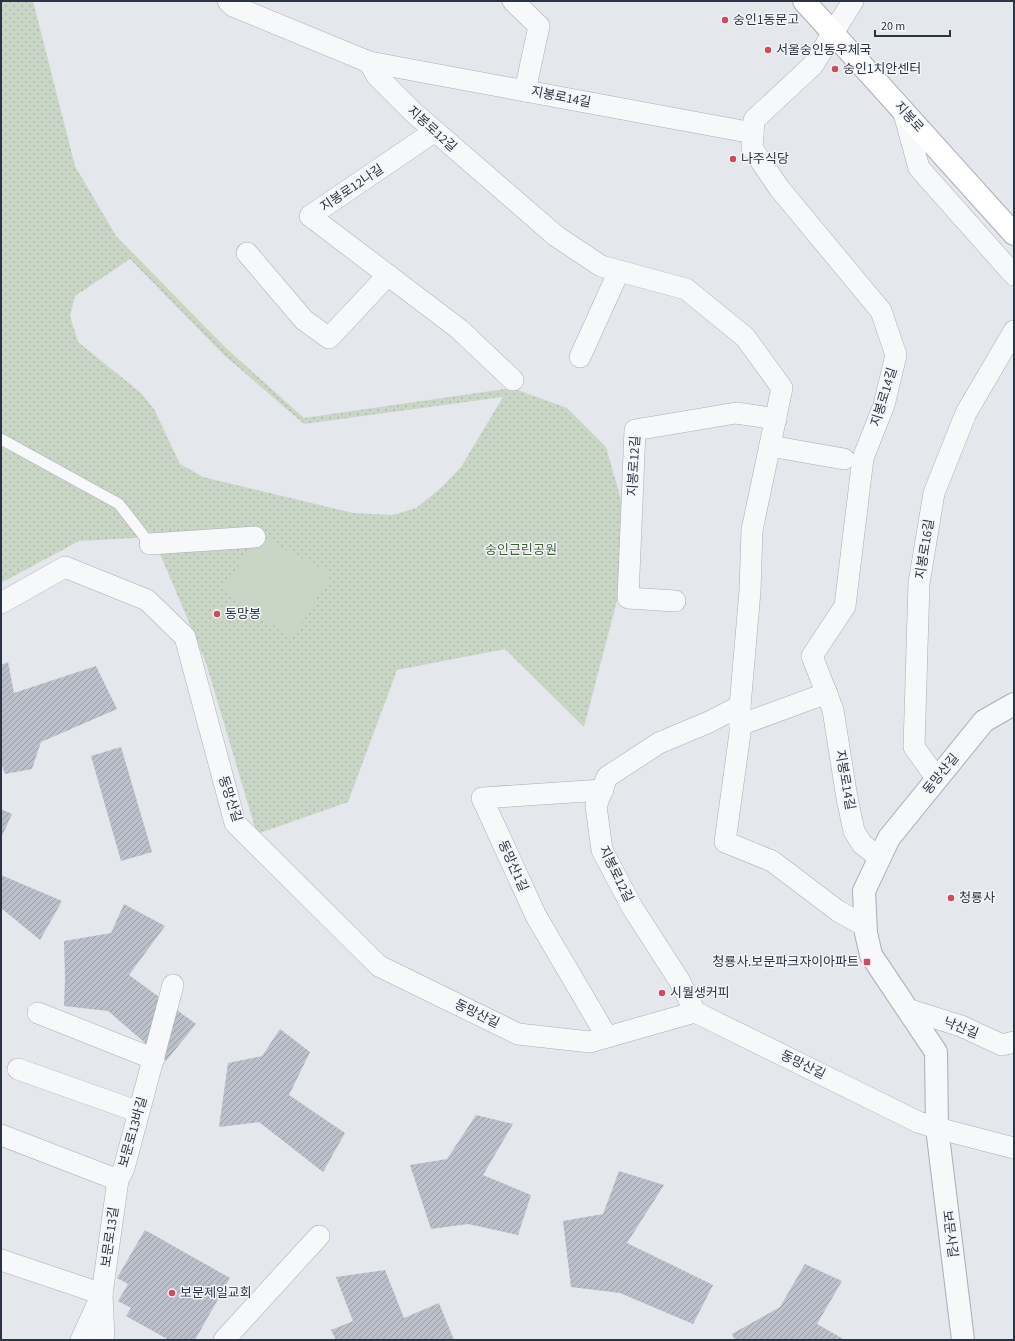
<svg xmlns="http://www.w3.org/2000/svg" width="1015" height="1341" font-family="'Source Sans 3','Noto Sans KR',sans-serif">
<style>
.grass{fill:url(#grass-dots);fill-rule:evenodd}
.garden{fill:#c9d6c5}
.building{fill:url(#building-hatch)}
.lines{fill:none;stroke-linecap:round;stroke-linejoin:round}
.service-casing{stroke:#a9aeb7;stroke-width:12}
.minor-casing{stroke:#a9aeb7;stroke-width:22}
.tertiary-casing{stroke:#a9aeb7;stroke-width:24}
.secondary-casing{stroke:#a9aeb7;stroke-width:24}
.service{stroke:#f7f8fa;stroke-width:11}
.minor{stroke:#f7f8fa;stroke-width:21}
.tertiary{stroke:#f7f8fa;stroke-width:22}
.secondary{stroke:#fff;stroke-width:22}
.poi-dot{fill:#d1495b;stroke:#f4f6f9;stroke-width:1.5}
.labels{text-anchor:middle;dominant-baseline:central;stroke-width:3;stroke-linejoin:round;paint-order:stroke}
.poi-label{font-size:13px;fill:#2b3445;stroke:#f4f6f9;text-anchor:start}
.street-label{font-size:13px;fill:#2b3445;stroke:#f4f6f9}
.park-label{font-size:13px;fill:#3f6138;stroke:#f4f6f9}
</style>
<defs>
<pattern id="grass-dots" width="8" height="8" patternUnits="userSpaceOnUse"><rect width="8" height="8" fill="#c9d6c5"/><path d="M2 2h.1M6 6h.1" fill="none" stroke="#adb8ab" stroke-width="1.8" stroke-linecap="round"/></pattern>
<pattern id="building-hatch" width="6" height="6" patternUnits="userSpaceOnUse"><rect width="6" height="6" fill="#bbc0ca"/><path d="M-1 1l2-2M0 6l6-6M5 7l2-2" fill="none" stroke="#989da6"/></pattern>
</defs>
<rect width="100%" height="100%" fill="#e4e7ec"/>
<!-- grass -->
<path class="grass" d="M1 1H33L75 166 116 236 226 348 304 418 512 388 567 408 606 447 624 510 620 589 584 727 505 649 397 670 348 802 257 834 206 663 153 537 79 541 1 583ZM130 259 224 355 304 424 503 397 461 467 441 488 416 508 393 515 353 513 203 477 180 464 154 409 141 393 78 342 70 316 75 296Z"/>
<!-- garden -->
<polygon class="garden" points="260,536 332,574 292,638 222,589"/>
<!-- building -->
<g class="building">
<polygon points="8,662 14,693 96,666 117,709 41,742 32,769 5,774 1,763 1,665"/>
<polygon points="121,747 152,852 121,861 91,756"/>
<polygon points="1,809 12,814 1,838"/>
<polygon points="1,875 62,901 40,940 1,908"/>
<polygon points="124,904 165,926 129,975 196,1024 166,1061 108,1011 64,1006 65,978 64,941 111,933"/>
<polygon points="280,1029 310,1052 289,1095 345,1133 323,1172 259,1122 219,1127 228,1063 262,1056"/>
<polygon points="476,1115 513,1124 483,1175 531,1195 518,1235 468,1224 431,1229 410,1165 447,1159"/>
<polygon points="619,1171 664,1185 627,1243 713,1285 693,1324 620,1293 571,1287 563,1221 603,1214"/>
<polygon points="145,1230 230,1278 195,1340 169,1340 126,1316 131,1308 118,1301 128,1284 117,1278"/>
<polygon points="805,1264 842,1281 817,1324 845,1340 735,1340 732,1334 780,1307"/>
<polygon points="385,1270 404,1318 439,1303 454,1340 336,1340 331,1330 353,1321 336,1277"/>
</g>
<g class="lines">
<!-- service casing -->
<g class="service-casing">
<polyline id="service" points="1,439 119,504 150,544"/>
</g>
<!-- minor casing -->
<g class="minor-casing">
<g id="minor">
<polyline points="228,1 233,6 369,62 753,133"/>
<polyline points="513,1 539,26 525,91"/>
<polyline points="853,1 813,65 754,120 752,148 779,188 881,311 896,355 884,405 863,458 845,606 812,656 833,710 847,798 854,831 862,844 880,858"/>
<polyline points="369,62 377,76 413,112 556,236 601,266 686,289 745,337 782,388 752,530 750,591 740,706 709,722 659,743 607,777 596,806 602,850 632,907 679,980 695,1012"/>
<polyline points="903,110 919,168 1014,275"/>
<polyline points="435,131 310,216 459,329 513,380"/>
<polyline points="247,253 304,320 329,338 388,275"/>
<polyline points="580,357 619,271"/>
<polyline points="770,446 844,459"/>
<polyline points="150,544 255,537"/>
<polyline points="675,601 628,598 635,430 736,413 776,419"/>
<polyline points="1,603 65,567 147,600 185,637 235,823 379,966 518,1034 590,1042 695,1012 918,1122 937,1128 1014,1148"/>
<polyline points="740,706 740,733 725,842 772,861 838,911 865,926"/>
<polyline points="740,725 827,693"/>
<polyline points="937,779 914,747 919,583 934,493 966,413 1014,331"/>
<polyline points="603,790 482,798 536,916 607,1037"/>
<polyline points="907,1009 961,1026 1002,1045 1014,1042"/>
<polyline points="38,1013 154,1059"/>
<polyline points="18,1069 139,1112"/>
<polyline points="1,1135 118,1180"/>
<polyline points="1,1260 102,1294 81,1340"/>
<polyline points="104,1340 102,1294 118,1180 124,1168 173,985"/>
<polyline points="224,1340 319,1236"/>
</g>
</g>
<!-- tertiary casing -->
<g class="tertiary-casing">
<polyline id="tertiary" points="963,1340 937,1128 936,1052 871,955 866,933 864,891 889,838 984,721 1014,704"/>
</g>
<!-- secondary casing -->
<g class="secondary-casing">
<polyline id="secondary" points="804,1 1014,234"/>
</g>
<!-- service -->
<use href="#service" class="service"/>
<!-- minor -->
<use href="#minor" class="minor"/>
<!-- tertiary -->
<use href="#tertiary" class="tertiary"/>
<!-- secondary -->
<use href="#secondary" class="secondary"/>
</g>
<!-- markers -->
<g class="poi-dot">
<circle cx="725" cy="20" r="4"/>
<circle cx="768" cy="50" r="4"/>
<circle cx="835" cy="69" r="4"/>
<circle cx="733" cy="159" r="4"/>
<circle cx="217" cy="614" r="4"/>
<circle cx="951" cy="898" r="4"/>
<rect x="863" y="958" width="8" height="8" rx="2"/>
<circle cx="662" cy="993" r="4"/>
<circle cx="172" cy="1293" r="4"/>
</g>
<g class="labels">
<!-- poi labels -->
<g class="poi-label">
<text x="733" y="20">숭인1동문고</text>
<text x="776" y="50">서울숭인동우체국</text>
<text x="843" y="69">숭인1치안센터</text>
<text x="741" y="159">나주식당</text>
<text x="225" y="614">동망봉</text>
<text x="959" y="898">청룡사</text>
<text x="859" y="962" text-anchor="end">청룡사.보문파크자이아파트</text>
<text x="670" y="993">시월생커피</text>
<text x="180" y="1293">보문제일교회</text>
</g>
<!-- street labels -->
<g class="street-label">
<text transform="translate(561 97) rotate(11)">지봉로14길</text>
<text transform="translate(909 117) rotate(48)">지봉로</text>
<text transform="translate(432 129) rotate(42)">지봉로12길</text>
<text transform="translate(352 188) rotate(-34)">지봉로12나길</text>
<text transform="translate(884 397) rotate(-73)">지봉로14길</text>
<text transform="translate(634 466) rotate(-87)">지봉로12길</text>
<text transform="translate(925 549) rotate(-81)">지봉로16길</text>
<text transform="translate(941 774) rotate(-51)">동망산길</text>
<text transform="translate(845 780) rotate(80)">지봉로14길</text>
<text transform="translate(230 799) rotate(72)">동망산길</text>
<text transform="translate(513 866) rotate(66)">동망산1길</text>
<text transform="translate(616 874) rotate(64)">지봉로12길</text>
<text transform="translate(477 1014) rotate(26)">동망산길</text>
<text transform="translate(961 1028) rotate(21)">낙산길</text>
<text transform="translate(803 1065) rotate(26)">동망산길</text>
<text transform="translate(133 1132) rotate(-74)">보문로13바길</text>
<text transform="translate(950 1234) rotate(83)">보문사길</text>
<text transform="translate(110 1237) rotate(-82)">보문로13길</text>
</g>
<!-- park labels -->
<g class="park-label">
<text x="521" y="550">숭인근린공원</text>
</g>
</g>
<!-- border -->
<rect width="1015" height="1341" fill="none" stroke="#2b3445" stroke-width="4"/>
<!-- scale -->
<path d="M875 30v6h75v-6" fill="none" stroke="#2b3445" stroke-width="2"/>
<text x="881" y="30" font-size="12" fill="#2b3445" stroke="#f4f6f9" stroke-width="3" paint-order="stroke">20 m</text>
</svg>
